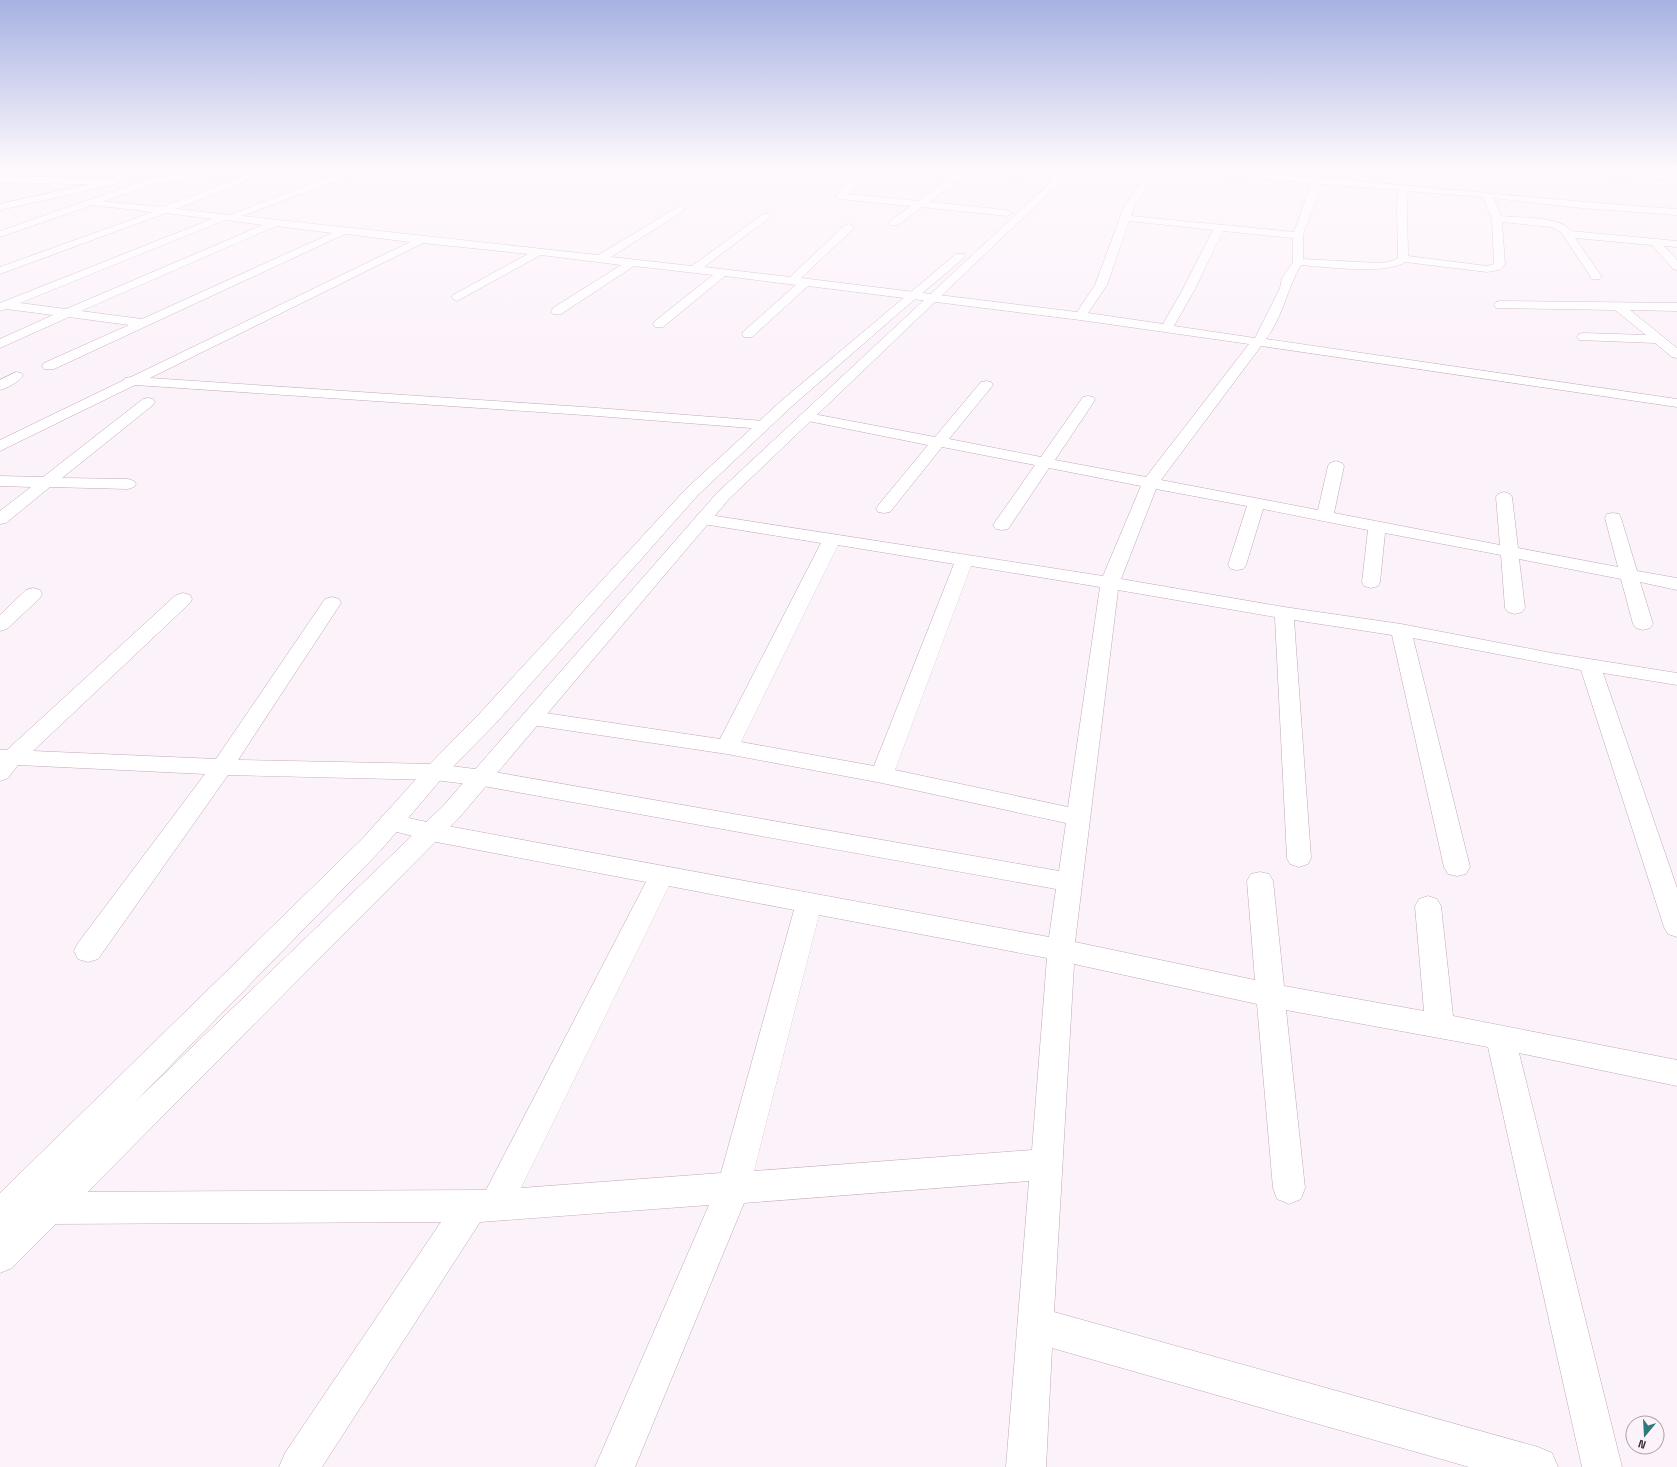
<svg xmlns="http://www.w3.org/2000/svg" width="1677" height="1467" font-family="'Space Grotesk',sans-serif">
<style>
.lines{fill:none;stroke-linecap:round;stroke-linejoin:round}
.street-casing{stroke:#c0a9bb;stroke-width:1}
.secondary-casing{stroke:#c0a9bb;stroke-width:1}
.street{fill:#fff;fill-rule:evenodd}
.secondary{fill:#fff;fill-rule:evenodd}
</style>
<rect width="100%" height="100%" fill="#fcf2fa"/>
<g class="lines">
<!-- street casing -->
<g class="street-casing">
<g id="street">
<path d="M268 167H280L176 209 230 215 356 167H366L365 170 242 216 598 255 680 206 683 207 685 209 683 211 611 257 692 266 763 214H769L771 216 769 218 704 267 790 277 845 225 849 224 854 227 853 229 801 278 1077 312 1095 285 1124 207 1151 167H1191L1314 178 1316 167H1324L1323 178C1441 188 1559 201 1677 209V215L1581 208 1493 198 1501 216C1518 218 1561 216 1571 231L1677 241V247L1664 246 1677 260V270L1673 269 1652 245 1575 238 1602 277 1600 279H1592L1561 232 1551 227 1502 222 1505 265 1499 270 1487 272 1405 262C1385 275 1326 267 1301 265 1287 288 1283 317 1266 339L1677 399V407L1261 346 1161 480 1318 510 1328 466 1330 463 1336 461 1342 463 1344 466 1334 513 1500 545 1496 497 1498 494 1504 492 1510 494 1512 497 1518 548 1618 567 1605 518 1607 514 1613 513 1619 514 1621 518 1637 571 1677 578V590L1640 582 1653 624 1650 628 1643 630 1636 628 1633 624 1621 579 1519 559 1525 608 1522 612 1515 614 1508 612 1505 608 1501 555 1385 533 1380 582 1378 586 1371 588 1364 586 1362 582 1368 530 1263 509 1246 565 1243 569 1237 570 1231 569 1228 565 1247 506 1156 489 1121 579 1284 607 1401 624 1552 653 1677 673V685L1603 673 1677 888V937L1668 934 1664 927 1581 670 1413 638 1470 867 1466 874 1457 876 1448 874 1444 867 1392 635 1294 620 1311 858 1308 864 1299 867 1290 864 1287 858 1275 617 1118 590 1075 942 1255 980 1247 881 1251 874 1260 872 1269 874 1273 881 1284 986 1424 1011 1415 906 1419 899 1428 896 1437 899 1441 906 1453 1016 1677 1060V1086L1519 1053 1622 1467H1582L1488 1047 1286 1010 1305 1188 1301 1199 1289 1204 1277 1199 1273 1188 1257 1004 1074 964 1054 1312 1538 1447 1552 1453 1558 1467H1469L1052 1348 1046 1467H1006L1029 1181 744 1203 635 1467H595L709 1205 480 1222 322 1467H279L285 1453 441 1222 48 1224 36 1219 31 1208 36 1197 48 1192 486 1190 646 882 431 841 382 828 379 822 382 816 391 814 431 823 1049 937 1056 889 483 786 435 780 228 775 98 959 88 962 78 959 74 951 78 943 205 774 18 765 8 778 0 781V750H7L176 595 183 593 190 595 192 599 190 603 33 751 216 759 325 599 332 597 339 599 341 603 238 760 435 764 483 770 1059 871 1066 823 882 783 727 754 532 725 524 723 521 718 524 713 532 711 720 739 821 543 703 524 697 523 695 519 697 515 703 514 1103 576 1141 486 1049 468 1008 529 1002 530 996 529 993 525 1035 465 942 447 890 512 884 513 878 512 876 508 928 445 803 420 801 417 803 414 808 413 935 437 981 382 986 381 991 382 993 385 949 439 1041 457 1083 397 1088 396 1093 397 1095 400 1055 460 1146 477 1249 344 1080 320 808 286 752 337H744L742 334 744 331 796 285 725 276 663 327H655L653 324 655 321 713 275 634 266 561 314H553L551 311 553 308 621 265 541 255 457 301 453 299 451 297 453 295 528 254 423 243 150 378 584 407 764 421 769 422 771 425 769 428 764 429 584 415 135 385 0 451V440L124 380 125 378 131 377 410 242 345 234 54 369H44L42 366 44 363 129 325 69 317 0 348V339L53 315 6 309 0 311V303L212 219 166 213 0 274V267L153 212 92 205 89 204 87 202 89 200 163 207ZM1158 170 1312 183 1294 232 1131 216 1134 207ZM1321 184 1399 190 1397 208 1398 258 1389 262 1378 263 1303 259V235ZM1408 191 1483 197 1492 219 1494 264 1487 266 1408 256 1407 208ZM225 220 263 225 66 309 20 303ZM1129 221 1213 230 1183 289 1163 324 1088 313 1107 285ZM276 226 332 233 142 319 81 311ZM1223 231 1293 238V262L1282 278 1280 288 1255 338 1174 326 1195 289ZM838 545 954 564 874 766 741 742ZM971 566 1100 587 1068 807 895 770ZM669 886 794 910 721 1173 521 1188ZM819 915 1047 958 1032 1150 754 1171Z"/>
<polygon points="868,167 878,167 865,177 847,194 918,201 966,167 972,167 973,169 972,171 929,202 1007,210 1012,213 1007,216 922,207 898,225 890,225 889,223 890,221 911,206 840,199 835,196 859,173"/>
<polygon points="1504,167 1556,167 1677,174 1677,180 1508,170"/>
<polygon points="0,176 111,179 115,182 111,185 0,182"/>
<polygon points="1500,301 1677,303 1677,311 1630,310 1677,348 1677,358 1672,357 1655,343 1579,340 1577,337 1579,334 1583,333 1646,335 1615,310 1496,308 1494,305 1496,302"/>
<path d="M16 372 21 373 23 376C18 382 8 388 0 390V380Z"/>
<polygon points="148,398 153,399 155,402 153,405 62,478 128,479 134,481 136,484 134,487 128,489 50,487 6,523 0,524 0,511 31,487 0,486 0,476 43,477 143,399"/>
<polygon points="33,588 40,590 42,594 40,598 7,629 0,631 0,615 26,590"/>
</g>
</g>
<!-- secondary casing -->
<g class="secondary-casing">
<g id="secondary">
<polygon points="250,167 281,167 277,170 156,183 0,237 0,231 152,178"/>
<polygon points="953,167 984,167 1058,175 1067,167 1076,167 729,499 459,818 12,1268 0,1273 0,1193 363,838 427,767 480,713 686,489 781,401 956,254 964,254 965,256 964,258 901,311 791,407 698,495 496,723 443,777 381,850 136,1101 443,806 717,493 1053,180 957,170"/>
<polygon points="114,179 117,180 118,182 117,184 0,210 0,204"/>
</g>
</g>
<!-- street -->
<use href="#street" class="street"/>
<!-- secondary -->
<use href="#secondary" class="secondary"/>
</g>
<!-- sky -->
<linearGradient id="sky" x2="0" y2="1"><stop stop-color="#a7b2e2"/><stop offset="0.45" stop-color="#fef9fd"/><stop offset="1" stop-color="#fef9fd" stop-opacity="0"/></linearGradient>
<rect width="1677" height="373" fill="url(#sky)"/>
<!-- north arrow -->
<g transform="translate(1645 1435) rotate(198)"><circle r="19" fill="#fcf2fa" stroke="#ada3ab"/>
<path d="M0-3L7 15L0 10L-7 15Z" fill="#2f797d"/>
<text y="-6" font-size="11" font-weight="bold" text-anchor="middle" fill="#362d34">N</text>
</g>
</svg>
